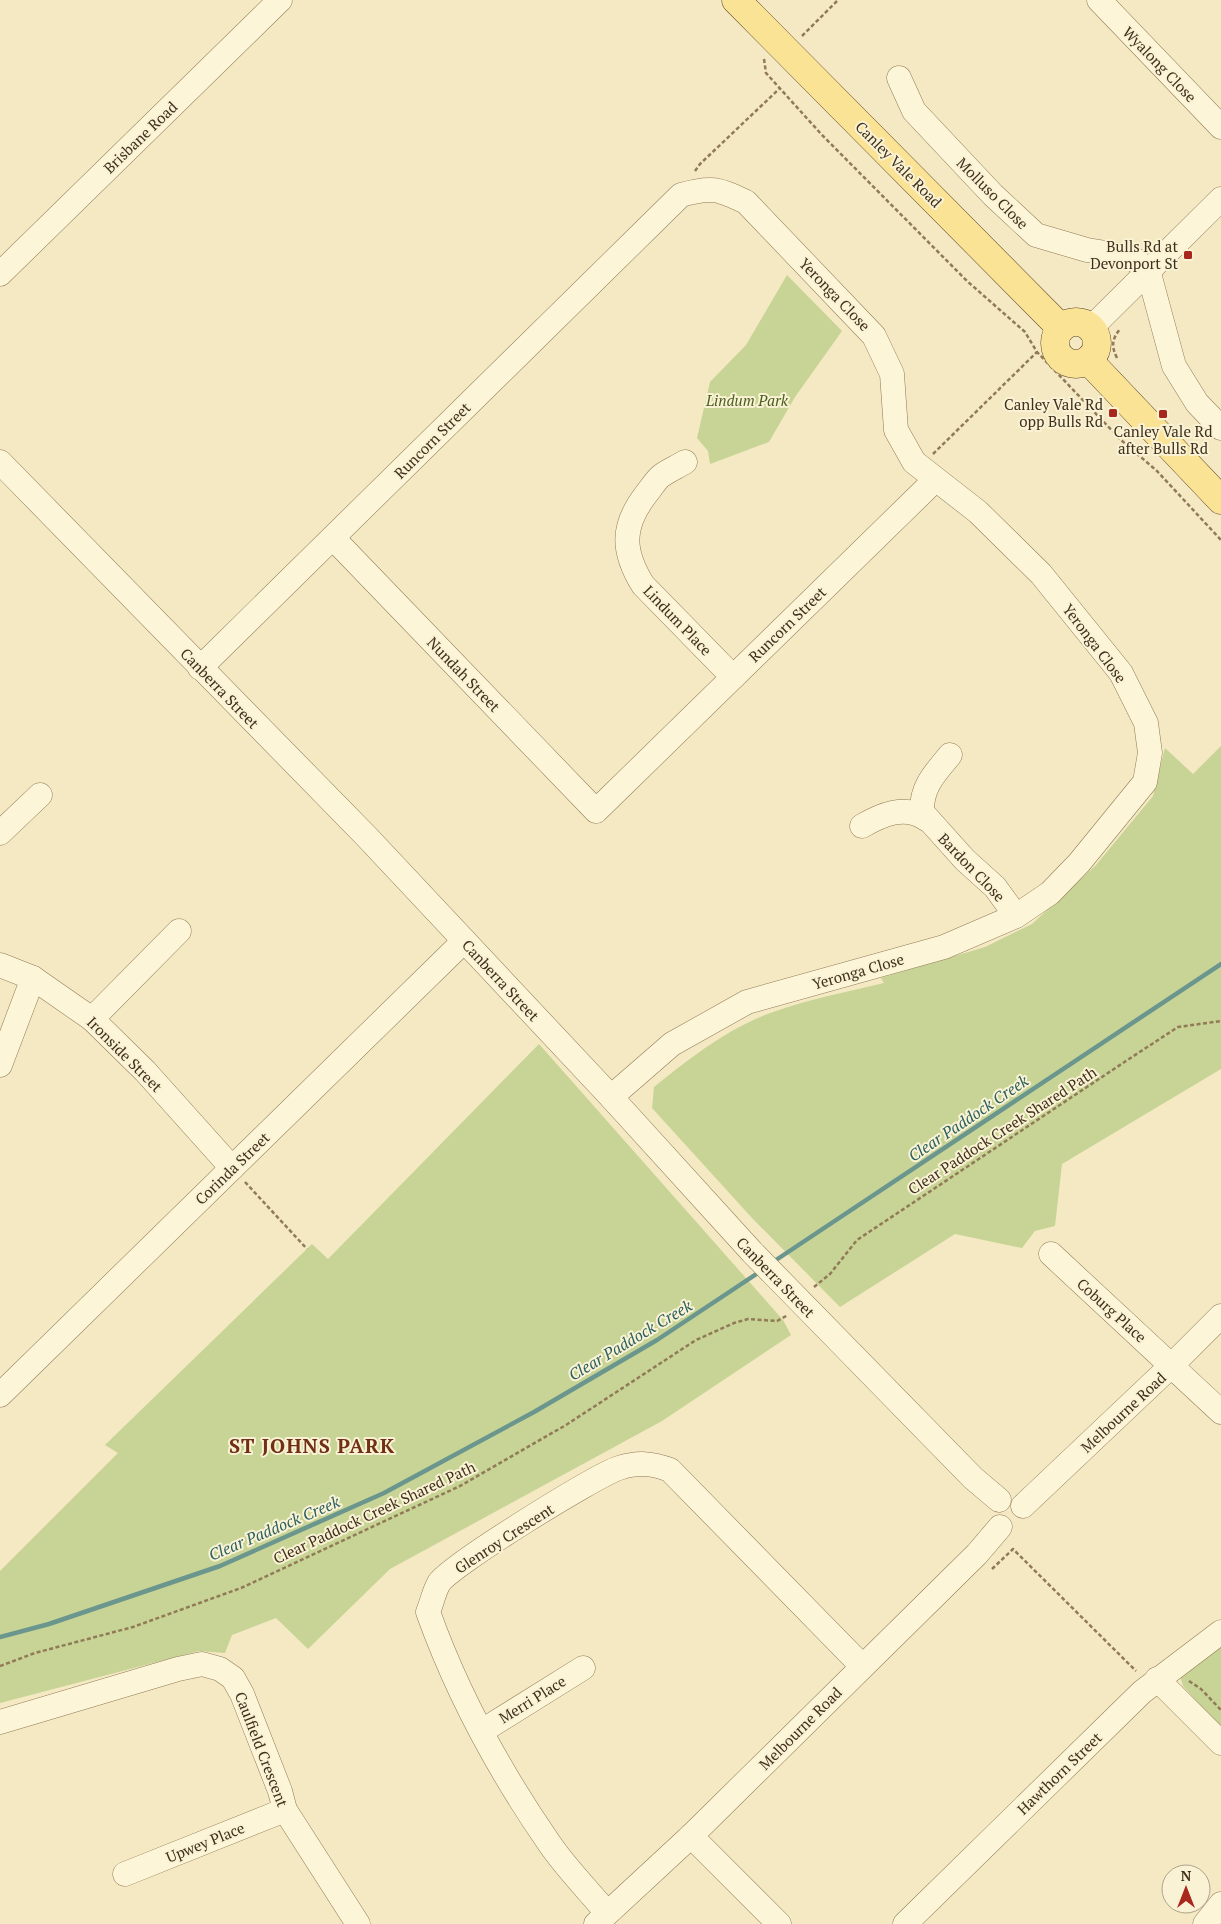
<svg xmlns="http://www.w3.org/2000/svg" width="1221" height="1924" font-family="'PT Serif',serif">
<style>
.green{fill:#c7d495}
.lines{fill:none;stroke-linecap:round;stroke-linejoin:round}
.stream{stroke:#6b968e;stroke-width:4.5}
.minor-casing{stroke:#917a57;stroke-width:25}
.major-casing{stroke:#5e472b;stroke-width:29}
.path{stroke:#917a57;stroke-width:2.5;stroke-dasharray:4 2.5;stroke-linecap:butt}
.minor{stroke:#fdf5d8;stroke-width:24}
.major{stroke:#fbe396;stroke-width:28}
.poi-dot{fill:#a8281e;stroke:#faf2d4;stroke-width:2}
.labels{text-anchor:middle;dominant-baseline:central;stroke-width:4;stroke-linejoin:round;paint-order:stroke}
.street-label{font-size:15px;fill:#3f301d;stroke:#faf2d4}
.poi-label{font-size:15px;fill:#3f301d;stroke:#faf2d4;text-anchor:end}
.park-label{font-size:15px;font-style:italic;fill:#4a5e20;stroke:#faf2d4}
.water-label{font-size:16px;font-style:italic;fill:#2a6060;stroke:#faf2d4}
.district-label{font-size:20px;font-weight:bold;letter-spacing:1px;fill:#713016;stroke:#faf2d4}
</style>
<rect width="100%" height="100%" fill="#f4e9c3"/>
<!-- green -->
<g class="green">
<polygon points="787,275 842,331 795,397 769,442 710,464 708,451 697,438 710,382 746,345"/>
<path d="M1221 746V1069L1062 1164 1055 1226 1035 1231 1022 1248 955 1234 840 1307 752 1218 652 1108 654 1087C690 1058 728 1028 773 1012 809 999 847 992 884 983L881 978 985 947 1032 924 1096 865 1153 796 1165 748 1193 774Z"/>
<polygon points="539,1044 783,1320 791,1335 662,1421 390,1569 308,1649 276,1618 232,1635 225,1653 199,1651 0,1703 0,1571 118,1453 105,1445 312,1244 328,1259"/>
<polygon points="1221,1643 1221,1728 1183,1686 1180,1676"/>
</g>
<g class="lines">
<!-- stream -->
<g class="stream">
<polyline points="773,1262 1221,964"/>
<polyline points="0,1637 49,1624 220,1566 384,1493 534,1412 657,1340 761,1271"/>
</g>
<!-- minor casing -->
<g class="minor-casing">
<g id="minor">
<polyline points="1099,0 1221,127"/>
<polyline points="899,78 914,111 993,195 1036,235 1087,250 1131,257 1148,270"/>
<polyline points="1148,270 1174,366 1197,403 1221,428"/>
<polyline points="0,274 280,0"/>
<polyline points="1091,328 1221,199"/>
<polyline points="0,462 367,837 611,1097 752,1252 973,1478 999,1500"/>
<path d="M685 462C677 467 669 470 661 476 656 480 651 488 647 493 621 526 622 551 643 585L733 677"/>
<polyline points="333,538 596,811 935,480"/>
<path d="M200 668 681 195C712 186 718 189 746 202L874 336 892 374 896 430 914 462 978 512 1041 574 1121 673 1146 723 1150 753 1145 782 1079 863 1050 893 1016 916 944 947 747 1002 672 1044 611 1097"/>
<path d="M950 755C935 773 921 787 922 812L965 860 995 887 1016 916"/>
<path d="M862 826C881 815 905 804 926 819"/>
<polyline points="0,833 40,795"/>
<polyline points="0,965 33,978 92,1019 145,1071 232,1168"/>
<polyline points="92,1019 179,931"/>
<polyline points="0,1065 33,978"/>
<polyline points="1051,1254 1221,1412"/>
<polyline points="0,1395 464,941"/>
<polyline points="1023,1506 1172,1365 1221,1316"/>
<polyline points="1157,1679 1221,1743"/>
<polyline points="0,1722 178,1669 202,1664 220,1669 233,1678 242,1694 280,1791 285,1810 358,1924"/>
<polyline points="482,1731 583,1668"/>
<polyline points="691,1836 779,1924"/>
<polyline points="125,1874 285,1810"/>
<path d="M607 1913C588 1890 566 1868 549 1843 500 1772 457 1693 428 1612 432 1603 434 1591 439 1583 451 1565 595 1476 619 1468 638 1462 652 1463 670 1470L862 1666"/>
<polyline points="596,1924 691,1836 977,1554 1000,1527"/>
<polyline points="905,1924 1142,1692 1221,1632"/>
<polyline points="1205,1924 1221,1904"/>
</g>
</g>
<!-- major casing -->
<g class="major-casing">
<g id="major">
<polyline points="736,0 1061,328"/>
<circle cx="1076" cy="343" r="21"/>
<polyline points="1088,360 1221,500"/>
</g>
</g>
<!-- path -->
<g class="path">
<polyline points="802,36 838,0"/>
<polyline points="764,59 766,73 822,135 967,281 1025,332 1037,352 1121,440 1157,471 1221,540"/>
<polyline points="695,171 700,164 779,89"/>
<path d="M1117 358C1111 346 1112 339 1120 329"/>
<polyline points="933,454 1037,352"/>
<polyline points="245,1182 307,1249"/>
<polyline points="814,1287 830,1274 857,1240 1132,1057 1178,1027 1221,1021"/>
<polyline points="992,1569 1013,1549 1136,1671"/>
<polyline points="0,1666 35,1653 133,1627 241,1588 460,1486 566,1425 696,1340 734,1323 748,1319 777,1321 788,1315"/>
<polyline points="1189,1681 1201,1689 1221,1710"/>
</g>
<!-- minor -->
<use href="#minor" class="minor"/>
<!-- major -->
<use href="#major" class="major"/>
</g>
<!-- markers -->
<g class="poi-dot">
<rect x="1183" y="250" width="10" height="10" rx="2.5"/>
<rect x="1108" y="408" width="10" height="10" rx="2.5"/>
<rect x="1158" y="409" width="10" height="10" rx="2.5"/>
</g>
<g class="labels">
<!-- street labels -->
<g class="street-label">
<text transform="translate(1160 64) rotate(46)">Wyalong Close</text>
<text transform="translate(140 137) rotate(-44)">Brisbane Road</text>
<text transform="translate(899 164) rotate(45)">Canley Vale Road</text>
<text transform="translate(993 193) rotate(45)">Molluso Close</text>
<text transform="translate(835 294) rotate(46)">Yeronga Close</text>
<text transform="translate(432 440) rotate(-45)">Runcorn Street</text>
<text transform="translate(678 620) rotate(46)">Lindum Place</text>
<text transform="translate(787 624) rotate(-44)">Runcorn Street</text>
<text transform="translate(1095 643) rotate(53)">Yeronga Close</text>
<text transform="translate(464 674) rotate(46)">Nundah Street</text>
<text transform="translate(220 688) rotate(46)">Canberra Street</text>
<text transform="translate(972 867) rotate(46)">Bardon Close</text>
<text transform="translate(858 971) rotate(-16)">Yeronga Close</text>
<text transform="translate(501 980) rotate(47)">Canberra Street</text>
<text transform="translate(125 1054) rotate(45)">Ironside Street</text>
<text transform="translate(1002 1130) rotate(-33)">Clear Paddock Creek Shared Path</text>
<text transform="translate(232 1168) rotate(-44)">Corinda Street</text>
<text transform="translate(776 1277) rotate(46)">Canberra Street</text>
<text transform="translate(1112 1310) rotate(42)">Coburg Place</text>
<text transform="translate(1123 1412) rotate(-43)">Melbourne Road</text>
<text transform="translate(374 1512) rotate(-25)">Clear Paddock Creek Shared Path</text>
<text transform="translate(504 1538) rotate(-33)">Glenroy Crescent</text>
<text transform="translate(532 1699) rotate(-32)">Merri Place</text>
<text transform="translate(800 1728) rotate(-45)">Melbourne Road</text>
<text transform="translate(262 1749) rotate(69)">Caulfield Crescent</text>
<text transform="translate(1059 1773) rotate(-44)">Hawthorn Street</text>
<text transform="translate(205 1842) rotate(-22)">Upwey Place</text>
</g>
<!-- poi labels -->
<g class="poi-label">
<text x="1178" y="246">Bulls Rd at<tspan x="1178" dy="17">Devonport St</tspan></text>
<text x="1103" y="404">Canley Vale Rd<tspan x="1103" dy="17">opp Bulls Rd</tspan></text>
<text x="1163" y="431" text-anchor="middle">Canley Vale Rd<tspan x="1163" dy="17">after Bulls Rd</tspan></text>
</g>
<!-- park labels -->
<g class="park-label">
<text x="747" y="400">Lindum Park</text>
</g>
<!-- water labels -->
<g class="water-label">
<text transform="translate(968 1118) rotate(-34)">Clear Paddock Creek</text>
<text transform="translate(630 1340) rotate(-31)">Clear Paddock Creek</text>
<text transform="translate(274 1528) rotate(-23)">Clear Paddock Creek</text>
</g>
<!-- district labels -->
<g class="district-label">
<text x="312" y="1445">ST JOHNS PARK</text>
</g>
</g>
<!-- north arrow -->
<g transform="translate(1186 1889)"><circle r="24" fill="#faf2d4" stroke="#afa48b"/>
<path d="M0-4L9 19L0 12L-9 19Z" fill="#a8281e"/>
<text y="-8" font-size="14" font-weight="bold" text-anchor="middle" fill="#3f301d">N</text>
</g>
</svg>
